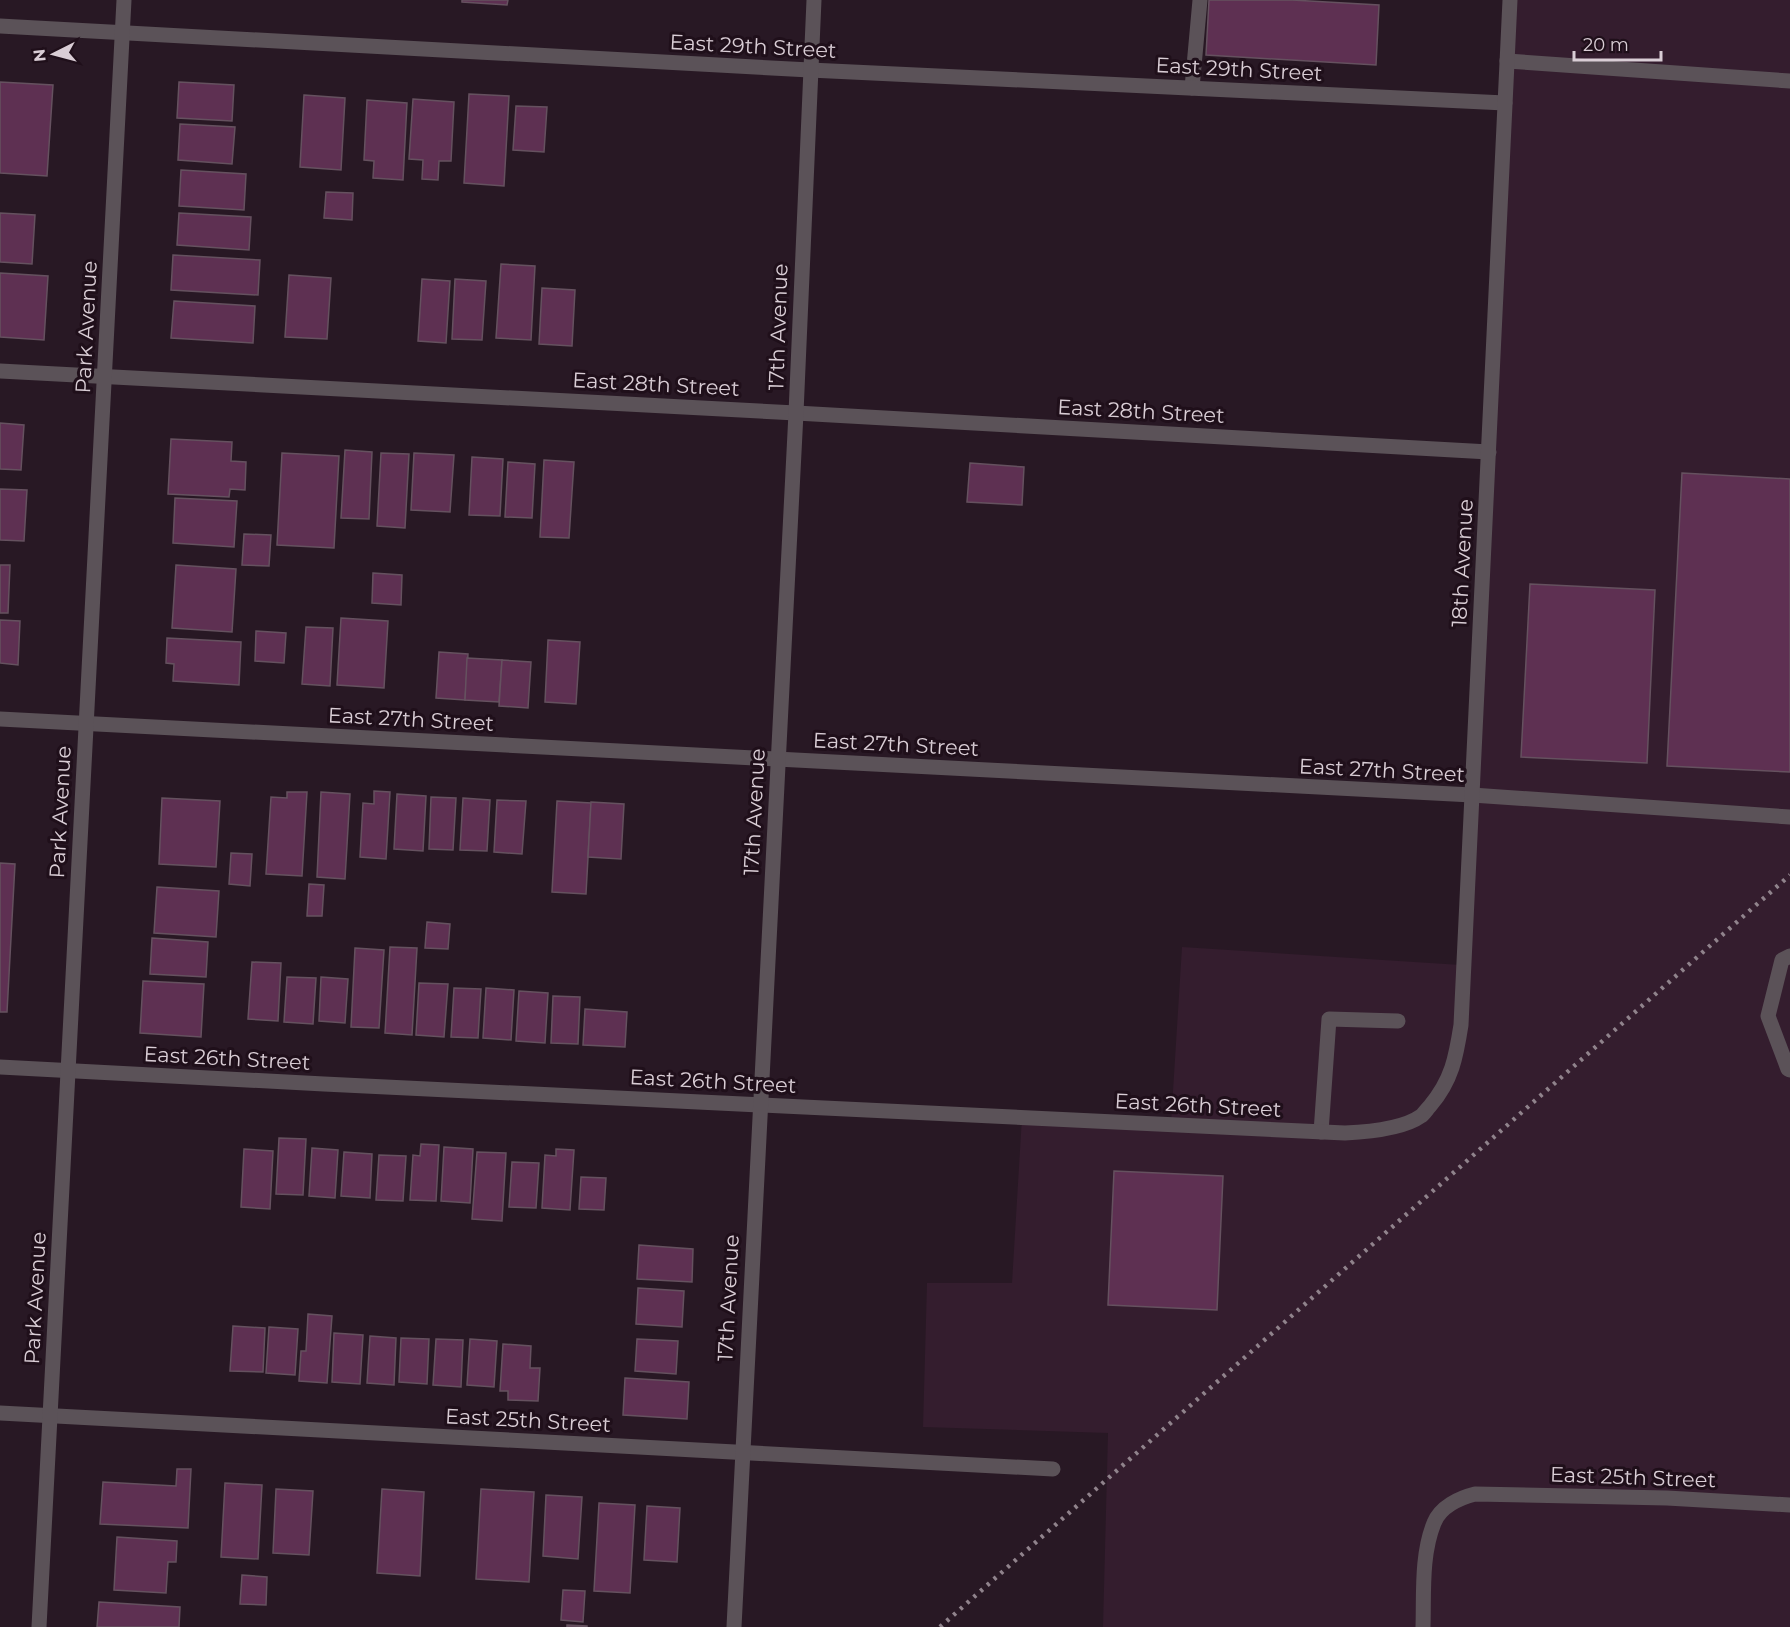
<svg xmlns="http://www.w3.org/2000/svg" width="1790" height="1627" font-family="Montserrat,sans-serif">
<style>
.built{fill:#341d2e}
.building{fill:#5e3052;stroke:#65515f;stroke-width:1.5}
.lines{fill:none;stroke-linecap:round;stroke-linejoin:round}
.service{stroke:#5b5258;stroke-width:15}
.minor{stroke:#5b5258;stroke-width:15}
.tertiary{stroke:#5b5258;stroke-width:15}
.rail{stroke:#90838c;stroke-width:4.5;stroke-dasharray:3 6;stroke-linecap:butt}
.labels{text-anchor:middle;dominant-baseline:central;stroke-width:6;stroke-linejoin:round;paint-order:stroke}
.street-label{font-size:21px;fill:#d9cdd5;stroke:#1f0f1a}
</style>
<rect width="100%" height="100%" fill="#281824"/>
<!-- built -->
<polygon class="built" points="1513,0 1790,0 1790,1627 1103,1627 1108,1433 923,1427 927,1283 1012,1283 1022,1117 1171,1123 1182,947 1461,965"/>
<!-- building -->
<g class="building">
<polygon points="462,0 508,0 507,5 462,2"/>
<polygon points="1209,0 1292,0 1379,5 1376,65 1206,55"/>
<polygon points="0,82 53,85 47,176 0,173"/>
<polygon points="179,82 234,85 232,121 177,118"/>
<polygon points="469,94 509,96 504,186 464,183"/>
<polygon points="304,95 345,98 341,170 300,167"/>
<polygon points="413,99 454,102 451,161 439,161 438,180 422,179 423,160 409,159"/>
<polygon points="367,100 407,103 403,180 373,178 374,161 364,160"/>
<polygon points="516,106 547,107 544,152 513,150"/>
<polygon points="180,124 235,127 232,164 178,160"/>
<polygon points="181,170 246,174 244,210 179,206"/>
<polygon points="326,192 353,193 352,220 324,218"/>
<polygon points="0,213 35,215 32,264 0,262"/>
<polygon points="179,213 251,217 249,250 177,245"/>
<polygon points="173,255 260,260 258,295 171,290"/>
<polygon points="501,264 535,266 531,340 496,338"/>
<polygon points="0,273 48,276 44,340 0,337"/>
<polygon points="289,275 331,278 327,339 285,337"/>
<polygon points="422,279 450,281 446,343 418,341"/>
<polygon points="455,279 486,281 482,340 452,339"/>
<polygon points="542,288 575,290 572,346 539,344"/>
<polygon points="174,301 255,306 253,343 171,338"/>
<polygon points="0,423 24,425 21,470 0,469"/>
<polygon points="171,439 232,442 231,461 246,462 245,490 230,489 229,497 168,494"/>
<polygon points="345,450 372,452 369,519 341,518"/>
<polygon points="282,453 339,456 334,548 277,545"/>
<polygon points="381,453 409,454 405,528 377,526"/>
<polygon points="414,453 454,455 450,512 411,510"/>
<polygon points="472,457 503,459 500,516 469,515"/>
<polygon points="544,460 574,462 569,538 540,537"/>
<polygon points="508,462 535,464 532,518 505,517"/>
<polygon points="970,463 1024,467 1022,505 967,502"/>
<polygon points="1682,473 1790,479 1790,772 1667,766"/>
<polygon points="0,489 27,490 24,541 0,540"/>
<polygon points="175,498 237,501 234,547 173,543"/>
<polygon points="244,534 271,535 269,566 242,565"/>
<polygon points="0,565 10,565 8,613 0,613"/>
<polygon points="176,565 236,569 232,632 172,628"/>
<polygon points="373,573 402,575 401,605 372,603"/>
<polygon points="1530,584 1655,590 1647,763 1521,757"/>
<polygon points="341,618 388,621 384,688 337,685"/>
<polygon points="0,620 20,621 18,665 0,663"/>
<polygon points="306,627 333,628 330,686 302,684"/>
<polygon points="256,631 286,633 284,663 255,661"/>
<polygon points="167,638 241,642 239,685 173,681 174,664 166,663"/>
<polygon points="548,640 580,642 576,704 545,702"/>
<polygon points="439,652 468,654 465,700 436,698"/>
<polygon points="467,658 502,660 499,702 465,700"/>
<polygon points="502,660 531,662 528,708 499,706"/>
<polygon points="374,791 390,792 386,859 360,857 363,803 374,804"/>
<polygon points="287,792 307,792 302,876 266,874 271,797 287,798"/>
<polygon points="321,792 350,794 345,879 317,877"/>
<polygon points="397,794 426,796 423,851 394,849"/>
<polygon points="431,797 456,798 453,850 429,849"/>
<polygon points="162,798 220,801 216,867 159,864"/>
<polygon points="463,798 490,800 487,851 460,850"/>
<polygon points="497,800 526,801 522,854 494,852"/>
<polygon points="557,801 591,803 586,894 552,892"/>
<polygon points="591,802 624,804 621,859 588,857"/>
<polygon points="231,853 252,854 250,886 229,884"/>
<polygon points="0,863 15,864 7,1012 0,1012"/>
<polygon points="309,884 324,885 322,916 307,916"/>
<polygon points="157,887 219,891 216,937 154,933"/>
<polygon points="427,922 450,924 448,949 425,948"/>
<polygon points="152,938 208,942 206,977 150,974"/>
<polygon points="390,947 417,948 412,1035 385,1033"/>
<polygon points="355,948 384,950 379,1028 351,1027"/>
<polygon points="252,962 281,963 278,1021 248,1019"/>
<polygon points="287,977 316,978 313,1024 284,1022"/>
<polygon points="321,977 348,979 345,1023 319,1021"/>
<polygon points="143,981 204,984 201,1037 140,1033"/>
<polygon points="419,983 448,984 444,1037 416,1035"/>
<polygon points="454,988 481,989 478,1038 451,1037"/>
<polygon points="486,988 514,990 511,1040 483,1038"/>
<polygon points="519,991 548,993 545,1043 516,1041"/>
<polygon points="553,996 580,997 578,1044 551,1043"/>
<polygon points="585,1009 627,1012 625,1047 583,1045"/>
<polygon points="279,1138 306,1139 303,1195 276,1194"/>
<polygon points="421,1144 439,1145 436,1201 410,1200 413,1155 420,1156"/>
<polygon points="444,1147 473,1149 470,1203 441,1201"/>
<polygon points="312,1148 338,1150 335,1198 309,1196"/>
<polygon points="244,1149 273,1151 270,1209 241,1207"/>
<polygon points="556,1149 574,1150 570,1210 542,1208 545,1155 556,1156"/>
<polygon points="344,1152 372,1154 370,1198 341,1196"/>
<polygon points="477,1152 506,1153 502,1221 472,1219"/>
<polygon points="379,1155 406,1156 403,1201 376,1200"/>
<polygon points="512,1162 539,1163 536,1208 509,1207"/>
<polygon points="1114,1171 1223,1176 1217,1310 1108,1305"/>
<polygon points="581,1177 606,1178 604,1210 579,1209"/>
<polygon points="639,1245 693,1249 692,1282 637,1279"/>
<polygon points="638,1288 684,1291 682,1327 636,1324"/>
<polygon points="308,1314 332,1316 327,1383 299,1381 301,1351 306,1351"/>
<polygon points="233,1326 265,1328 263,1372 230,1371"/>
<polygon points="269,1327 298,1329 295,1375 266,1373"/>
<polygon points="334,1333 363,1335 360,1384 332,1382"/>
<polygon points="370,1336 396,1338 394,1385 367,1383"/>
<polygon points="401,1338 429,1339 427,1384 399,1382"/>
<polygon points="436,1339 463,1340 461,1387 433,1385"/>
<polygon points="470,1339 497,1341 494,1387 467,1385"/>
<polygon points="637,1339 678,1341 676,1374 635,1371"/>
<polygon points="503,1344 531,1346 530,1368 540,1368 538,1401 508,1400 508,1391 500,1391"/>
<polygon points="625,1378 689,1382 687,1419 623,1415"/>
<polygon points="177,1469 191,1469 188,1528 100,1524 103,1482 176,1486"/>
<polygon points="225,1483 262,1485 258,1559 221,1557"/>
<polygon points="276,1489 313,1491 309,1555 273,1553"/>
<polygon points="382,1489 424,1492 420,1576 377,1573"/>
<polygon points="481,1489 534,1492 529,1582 476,1579"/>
<polygon points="546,1495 582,1497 578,1559 543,1556"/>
<polygon points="599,1503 635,1505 630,1593 594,1591"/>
<polygon points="647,1506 680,1508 677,1562 644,1560"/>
<polygon points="117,1537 177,1541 176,1562 168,1562 166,1593 114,1590"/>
<polygon points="242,1575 267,1577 266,1605 240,1604"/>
<polygon points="563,1590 585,1591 583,1622 561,1620"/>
<polygon points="99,1602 180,1607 179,1627 97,1627"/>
<polygon points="567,1625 587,1626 587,1627 567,1627"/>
</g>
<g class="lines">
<!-- service -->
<g class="service">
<polyline points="1507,61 1790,81"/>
<polyline points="1192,88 1200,0"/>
<polyline points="1790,956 1782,960 1768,1016 1788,1069 1790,1070"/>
<polyline points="1321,1132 1329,1019 1398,1021"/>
</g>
<!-- minor -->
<g class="minor">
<polyline points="0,26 810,70 1505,103"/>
<polyline points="0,371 796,413 1489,452"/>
<polyline points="0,719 1472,795 1790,817"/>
<path d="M0 1067 324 1084 1345 1133C1366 1132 1403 1129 1421 1116 1424 1114 1427 1109 1430 1106 1452 1080 1456 1057 1461 1025L1510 0"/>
<polyline points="0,1413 1053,1469"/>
<polyline points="734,1627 796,413 814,0"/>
<path d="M1423 1627C1424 1594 1421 1555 1434 1523 1440 1507 1459 1498 1475 1494L1667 1498 1790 1505"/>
</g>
<!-- tertiary -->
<polyline class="tertiary" points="39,1627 124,0"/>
<!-- rail -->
<polyline class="rail" points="940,1627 1790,875"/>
</g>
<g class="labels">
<!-- street labels -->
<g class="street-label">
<text transform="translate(753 46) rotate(3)">East 29th Street</text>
<text transform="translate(1239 69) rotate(3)">East 29th Street</text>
<text transform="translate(86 327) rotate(-87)">Park Avenue</text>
<text transform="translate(778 327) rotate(-88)">17th Avenue</text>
<text transform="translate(656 384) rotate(3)">East 28th Street</text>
<text transform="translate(1141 411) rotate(3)">East 28th Street</text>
<text transform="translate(1462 563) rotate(-87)">18th Avenue</text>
<text transform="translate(411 719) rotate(3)">East 27th Street</text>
<text transform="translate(896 744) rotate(3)">East 27th Street</text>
<text transform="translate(1382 770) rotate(3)">East 27th Street</text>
<text transform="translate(60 812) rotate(-87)">Park Avenue</text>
<text transform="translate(754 812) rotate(-87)">17th Avenue</text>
<text transform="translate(227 1058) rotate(3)">East 26th Street</text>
<text transform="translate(713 1081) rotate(3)">East 26th Street</text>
<text transform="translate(1198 1105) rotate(3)">East 26th Street</text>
<text transform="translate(35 1298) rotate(-87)">Park Avenue</text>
<text transform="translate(728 1298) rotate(-87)">17th Avenue</text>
<text transform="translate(528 1420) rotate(3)">East 25th Street</text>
<text transform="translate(1633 1477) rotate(2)">East 25th Street</text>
</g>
</g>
<!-- north arrow -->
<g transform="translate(54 54) rotate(264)" stroke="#1f0f1a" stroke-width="4.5" paint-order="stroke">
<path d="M0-4.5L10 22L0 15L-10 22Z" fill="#d9cdd5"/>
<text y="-9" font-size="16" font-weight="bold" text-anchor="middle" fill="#d9cdd5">N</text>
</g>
<!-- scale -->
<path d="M1574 51v9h87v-9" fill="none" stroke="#d9cdd5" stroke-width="3"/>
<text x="1583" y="51" font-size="18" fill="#d9cdd5" stroke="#1f0f1a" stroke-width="4.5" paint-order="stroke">20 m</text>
</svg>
